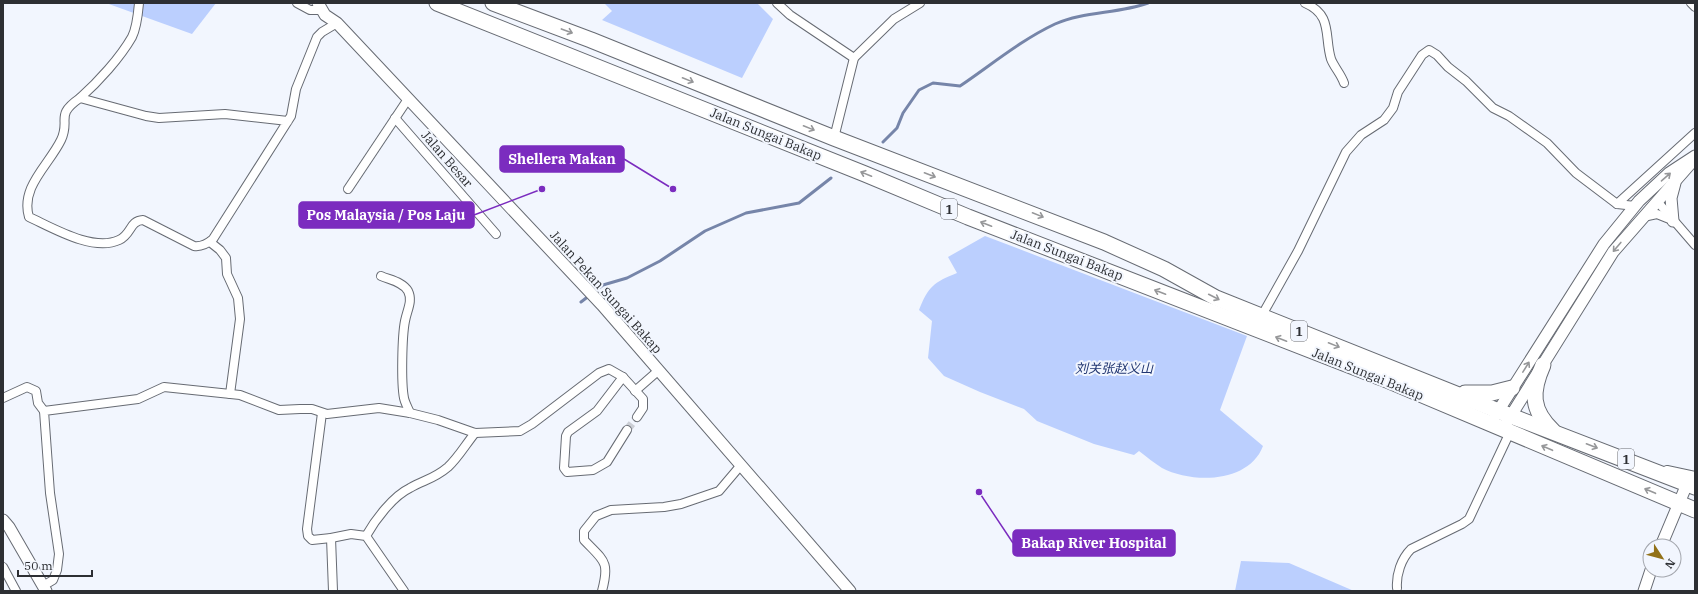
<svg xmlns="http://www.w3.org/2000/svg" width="1698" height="594" font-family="'IBM Plex Serif','Noto Sans SC',serif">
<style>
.green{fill:#bbcffe}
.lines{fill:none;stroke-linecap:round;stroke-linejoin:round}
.stream{stroke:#7685a9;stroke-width:3}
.street-tunnel{stroke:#cbced5;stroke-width:8;stroke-dasharray:8 4;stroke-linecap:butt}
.street-casing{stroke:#676b73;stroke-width:10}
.secondary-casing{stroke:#676b73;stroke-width:13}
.highway-casing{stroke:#676b73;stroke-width:17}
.street{stroke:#fff;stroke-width:8}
.secondary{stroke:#fff;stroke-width:11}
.highway{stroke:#fff;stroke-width:15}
.oneway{stroke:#969799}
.labels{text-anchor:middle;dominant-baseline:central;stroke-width:4;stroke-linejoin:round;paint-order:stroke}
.shield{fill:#f2f6fe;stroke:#686b70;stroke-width:1}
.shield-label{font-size:12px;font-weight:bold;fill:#2d2f33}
.street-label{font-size:13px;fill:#2d2f33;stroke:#f2f6fe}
.park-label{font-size:13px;font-style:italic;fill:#213671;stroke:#f2f6fe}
.leader{fill:none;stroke:#7b2cbf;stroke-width:1.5}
.callout-dot{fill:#7b2cbf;stroke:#f2f6fe;stroke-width:1.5}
.callout{fill:#7b2cbf;stroke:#7b2cbf;stroke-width:1.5}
.callout-label{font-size:14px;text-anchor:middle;font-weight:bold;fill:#fff}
</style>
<rect width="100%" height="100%" fill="#f2f6fe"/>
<!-- green -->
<g class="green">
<polygon points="106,3 216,3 192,34"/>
<polygon points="604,3 757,3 773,19 742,78 602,20 612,11"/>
<path d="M985 236 1247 336 1220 410 1263 446C1249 483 1193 484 1162 468 1154 463 1147 457 1139 451L1134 455 1094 444 1037 421 1024 409 980 392 944 376 928 358 932 321 919 310C928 287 934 282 957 273L948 257Z"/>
<polygon points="1241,561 1289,563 1354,591 1235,591"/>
</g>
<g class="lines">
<!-- stream -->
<g class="stream">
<path d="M883 142 897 128 903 113 919 90 933 83 960 86C991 65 1021 40 1055 24 1084 11 1118 14 1148 3"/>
<polyline points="581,302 603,285 627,278 660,261 705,231 746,213 799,203 831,178"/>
</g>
<!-- street-tunnel -->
<polyline class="street-tunnel" points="627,430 637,417"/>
<!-- street casing -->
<g class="street-casing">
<g id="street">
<polyline points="297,3 310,10 322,10"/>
<polyline points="777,3 790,15 854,58"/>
<path d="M1305 3C1333 15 1324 36 1331 59 1334 67 1341 74 1344 83"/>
<polyline points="1691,3 1695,7"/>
<path d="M80 98C98 82 120 58 132 37 137 27 138 14 139 3"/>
<polyline points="395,118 496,234"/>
<path d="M288 121 225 114 159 118 146 116 80 98C54 116 71 119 61 140 49 165 20 187 29 217 53 228 93 252 119 240 132 234 129 221 143 220L194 246C201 247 207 244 213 239L291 116 296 89 317 37 322 32 337 23"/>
<polyline points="834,138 854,58 894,19 920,3"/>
<polyline points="348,189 408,99"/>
<polyline points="1657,201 1695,245"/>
<polyline points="1617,204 1695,133"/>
<polyline points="1643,217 1657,214 1672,220"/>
<polyline points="210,242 220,250 226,258 227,274 238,298 240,319 230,394"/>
<path d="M381 276C390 280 403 282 408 291 413 301 407 310 405 321 402 336 401 383 404 398 405 403 408 408 410 413"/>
<polyline points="1261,317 1298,251 1346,152 1361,135 1384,120 1393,108 1398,92 1422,55 1429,50 1437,55 1448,67 1466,81 1493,108 1509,116 1547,143 1576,173 1617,204 1635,206"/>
<polyline points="623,377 597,411 568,432 566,436 564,468 567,472 593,470 607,462 627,430"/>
<polyline points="635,391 659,370"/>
<polyline points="3,398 27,387 36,391 38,403 44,411"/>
<polyline points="322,413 307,529 308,536 312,540 331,538 351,534 366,536 404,591"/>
<polyline points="1667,470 1695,476"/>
<path d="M366 536C375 520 393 496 410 488 424 480 434 479 448 467 458 458 466 444 475 433"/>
<polyline points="331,538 333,591"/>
<polyline points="3,567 16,591"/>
<polyline points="43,586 53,580 57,570 59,554 50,493 44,411 138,399 164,387 240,395 279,410 300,409 312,409 327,414 379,408 410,413 438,420 475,433 520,431 532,424 599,373 609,369 623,377 643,399 643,408 637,417"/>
<path d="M1397 588C1396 575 1401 559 1411 549L1462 524 1469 519 1510 432"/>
<path d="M602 591C610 561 604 561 584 540V531L596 516 611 510 664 507 681 504 719 491 741 465"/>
</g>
</g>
<!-- secondary casing -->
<g class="secondary-casing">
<g id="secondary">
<polyline points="318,3 325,15 337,23 602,305 850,591"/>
<polyline points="1673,221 1671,198 1675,183"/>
<polyline points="1495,416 1604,244 1639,201 1669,173 1695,156"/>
<polyline points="1507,422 1613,252 1691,163"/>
<polyline points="3,520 9,527 46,591"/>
<polyline points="1661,546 1687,484"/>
<polyline points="1644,591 1651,570"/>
</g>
</g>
<!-- highway casing -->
<g class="highway-casing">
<g id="highway">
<polyline points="437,3 865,174 968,217 1382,378 1695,510"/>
<polyline points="493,3 591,40 834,138 1104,242 1164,269 1216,298 1511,416 1695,487"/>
<path d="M1543 365C1531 392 1531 410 1553 431"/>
<polyline points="1465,393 1492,393 1512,388"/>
</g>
</g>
<!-- street -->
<use href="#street" class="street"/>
<!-- secondary -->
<use href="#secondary" class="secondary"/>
<!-- highway -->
<use href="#highway" class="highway"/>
</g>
<!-- one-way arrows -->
<defs><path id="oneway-shaft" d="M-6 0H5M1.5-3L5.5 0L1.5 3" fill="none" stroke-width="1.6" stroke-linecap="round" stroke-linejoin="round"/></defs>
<g class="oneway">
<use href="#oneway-shaft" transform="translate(567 31) rotate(20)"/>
<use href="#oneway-shaft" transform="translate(688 80) rotate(22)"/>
<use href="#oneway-shaft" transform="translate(809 128) rotate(22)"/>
<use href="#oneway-shaft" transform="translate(866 174) rotate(-158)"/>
<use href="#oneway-shaft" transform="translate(930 175) rotate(21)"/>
<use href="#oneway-shaft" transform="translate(1666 177) rotate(-41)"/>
<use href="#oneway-shaft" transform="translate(1038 215) rotate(22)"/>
<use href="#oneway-shaft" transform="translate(986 224) rotate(-159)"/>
<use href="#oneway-shaft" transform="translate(1617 247) rotate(130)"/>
<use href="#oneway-shaft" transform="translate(1160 292) rotate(-159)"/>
<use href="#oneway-shaft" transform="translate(1214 297) rotate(27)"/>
<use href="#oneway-shaft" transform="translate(1281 339) rotate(-159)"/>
<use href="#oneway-shaft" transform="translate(1334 345) rotate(22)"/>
<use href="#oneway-shaft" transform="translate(1526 367) rotate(-58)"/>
<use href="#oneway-shaft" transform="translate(1592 446) rotate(21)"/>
<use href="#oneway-shaft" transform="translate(1547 448) rotate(-157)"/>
<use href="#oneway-shaft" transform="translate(1650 491) rotate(-157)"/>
</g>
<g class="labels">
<!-- shield labels -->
<g class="shield">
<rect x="941" y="199" width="16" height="20" rx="3"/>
<rect x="1291" y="321" width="16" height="20" rx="3"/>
<rect x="1618" y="449" width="16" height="20" rx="3"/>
</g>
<g class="shield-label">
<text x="949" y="209">1</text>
<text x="1299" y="331">1</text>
<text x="1626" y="459">1</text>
</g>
<!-- street labels -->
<g class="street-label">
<text transform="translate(766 134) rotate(22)">Jalan Sungai Bakap</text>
<text transform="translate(447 159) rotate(49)">Jalan Besar</text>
<text transform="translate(1067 255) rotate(21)">Jalan Sungai Bakap</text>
<text transform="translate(606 292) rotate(48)">Jalan Pekan Sungai Bakap</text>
<text transform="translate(1368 374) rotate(22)">Jalan Sungai Bakap</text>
</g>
<!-- park labels -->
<g class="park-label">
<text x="1114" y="368">刘关张赵义山</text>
</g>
</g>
<!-- callouts -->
<path class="leader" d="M673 189L624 159M542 189L474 215M979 492L1013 543"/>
<g class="callout-dot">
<circle cx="673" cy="189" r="4"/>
<circle cx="542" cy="189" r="4"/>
<circle cx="979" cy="492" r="4"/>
</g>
<g class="callout">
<rect x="500" y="146" width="124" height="26" rx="4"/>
<rect x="299" y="202" width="175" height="26" rx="4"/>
<rect x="1013" y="530" width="162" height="26" rx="4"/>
</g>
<g class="callout-label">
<text x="562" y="164">Shellera Makan</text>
<text x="386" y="220">Pos Malaysia / Pos Laju</text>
<text x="1094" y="548">Bakap River Hospital</text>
</g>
<!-- border -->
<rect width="1698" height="594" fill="none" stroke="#2d2f33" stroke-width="8"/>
<!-- north arrow -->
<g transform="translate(1662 558) rotate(126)"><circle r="19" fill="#f2f6fe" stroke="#a3a6ad"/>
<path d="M0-3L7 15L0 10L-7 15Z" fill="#927117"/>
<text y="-6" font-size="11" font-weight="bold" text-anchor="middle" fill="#2d2f33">N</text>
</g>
<!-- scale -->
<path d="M18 570v6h74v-6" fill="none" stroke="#2d2f33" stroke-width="2"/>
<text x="24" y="570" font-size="12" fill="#2d2f33" stroke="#f2f6fe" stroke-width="3" paint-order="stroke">50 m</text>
</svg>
